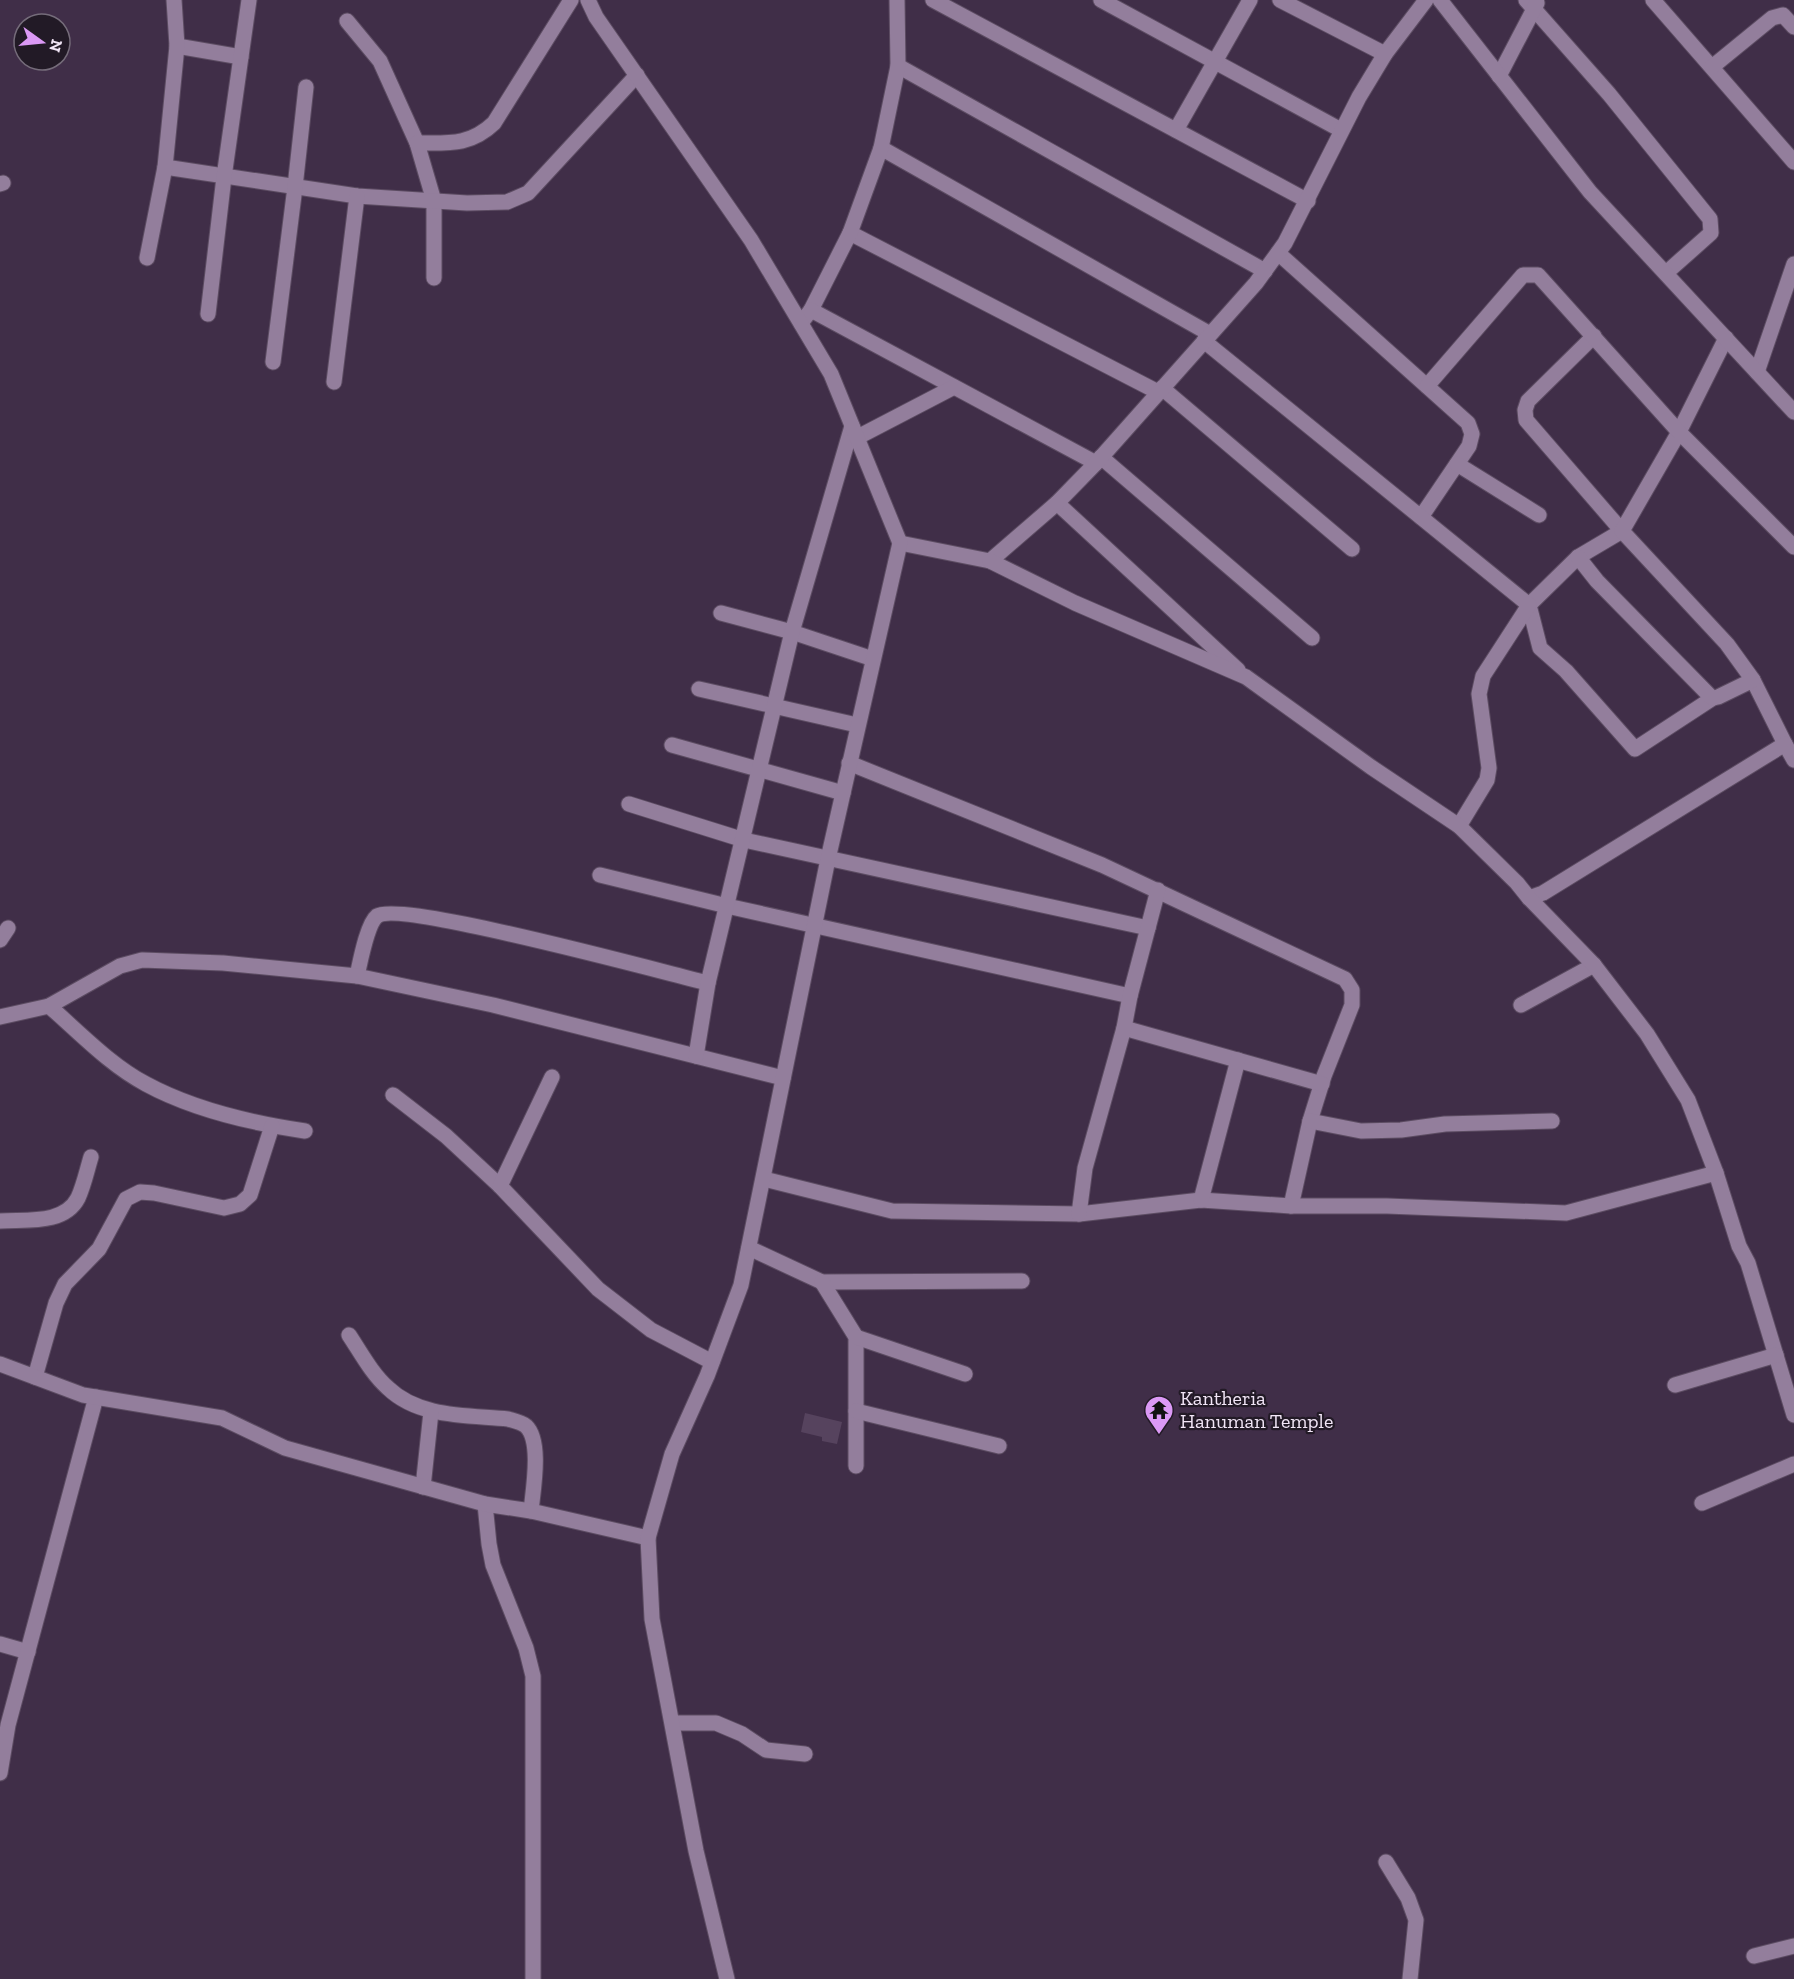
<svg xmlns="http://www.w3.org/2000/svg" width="1794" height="1979" font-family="'Zilla Slab',serif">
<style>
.building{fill:#56435e}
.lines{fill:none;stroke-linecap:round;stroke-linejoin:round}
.minor-casing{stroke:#5c4c62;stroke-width:17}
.tertiary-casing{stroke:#5c4c62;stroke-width:17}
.secondary-casing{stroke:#5c4c62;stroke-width:17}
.minor{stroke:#937e9c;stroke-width:15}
.tertiary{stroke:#937e9c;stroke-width:15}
.secondary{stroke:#937e9c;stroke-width:15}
.labels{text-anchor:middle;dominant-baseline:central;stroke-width:4.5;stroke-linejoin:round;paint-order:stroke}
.poi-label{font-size:20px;fill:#f2e6f7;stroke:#221a26;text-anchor:start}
</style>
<rect width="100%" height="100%" fill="#402e48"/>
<!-- building -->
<polygon class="building" points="805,1413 842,1422 837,1444 822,1441 822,1437 801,1432"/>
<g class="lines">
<!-- minor casing -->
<g class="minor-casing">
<g id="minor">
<polyline points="933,0 1308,201"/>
<polyline points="1101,0 1341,130"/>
<polyline points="1280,0 1385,54"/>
<polyline points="1526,0 1609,94 1710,219 1711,233 1666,273"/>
<polyline points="1653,0 1794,162"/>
<polyline points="347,21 380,61 417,143 434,201 434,278"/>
<polyline points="177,46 241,57"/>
<polyline points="898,66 1265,271"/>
<polyline points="1712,67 1772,18 1783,15 1794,27"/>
<polyline points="1499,76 1537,3"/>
<polyline points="1176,130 1250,0"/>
<path d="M417 143C448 143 470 146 494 123L571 0"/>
<polyline points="881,148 1210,334"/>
<polyline points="165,167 357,196 467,203 507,202 528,193 637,75"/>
<polyline points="0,184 3,183"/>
<polyline points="850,233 1158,392"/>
<polyline points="1278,253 1468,423 1472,434 1469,446 1421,517"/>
<polyline points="147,258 165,167 177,46 174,0"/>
<polyline points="811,310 850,233 881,148 898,66 897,0"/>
<polyline points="208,314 224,177 249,0"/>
<polyline points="801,323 811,310 1096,463"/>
<polyline points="1594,336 1528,401 1525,410 1526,420 1622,531 1578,557 1529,605 1540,648 1566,671 1635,749 1713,698"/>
<polyline points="1726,338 1679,432 1622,531 1727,644 1753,680 1785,744"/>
<polyline points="1204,341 1529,605 1483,676 1479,694 1489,768 1487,780 1459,826"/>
<polyline points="273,362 295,187 306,87"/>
<polyline points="1757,372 1794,264"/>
<polyline points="334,382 357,196"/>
<polyline points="1427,386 1523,275 1538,275 1679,432 1794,547"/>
<polyline points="1162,388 1352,549"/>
<polyline points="856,438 954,387"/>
<polyline points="1101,457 1312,638"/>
<polyline points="1457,464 1539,515"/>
<polyline points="1057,503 1238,670"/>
<polyline points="900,543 990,561 1057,503 1096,463 1256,283 1285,243 1359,97 1385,54 1426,0"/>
<polyline points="1578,557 1597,581 1710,696 1713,698 1718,697 1753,680"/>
<polyline points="721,613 792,632 873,659"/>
<polyline points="699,689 857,725"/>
<polyline points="672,745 843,793"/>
<polyline points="849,763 1102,865 1345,979 1352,990 1352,1005 1324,1076 1310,1121 1291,1206"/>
<polyline points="629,804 744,840 1148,928"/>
<polyline points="600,875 727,906 1130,996"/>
<polyline points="1529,898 1543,893 1785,744 1794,760"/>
<polyline points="0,940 8,928"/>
<path d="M357 976C360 963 367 924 377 916 400 900 666 973 708 983"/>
<polyline points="1521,1005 1594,965"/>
<path d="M49 1006C80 1033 110 1065 146 1084 194 1110 251 1123 305 1131"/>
<polyline points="0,1017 49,1006 120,966 142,960 223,963 357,976 493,1005 783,1078"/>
<polyline points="1124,1028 1322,1084"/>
<polyline points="696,1056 708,983 792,632 852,426"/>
<polyline points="393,1095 446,1136 500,1186 598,1289 651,1330 712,1362"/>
<polyline points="1310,1121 1361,1131 1401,1130 1445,1124 1552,1121"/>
<polyline points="1716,1173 1739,1246 1748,1263 1794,1415"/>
<polyline points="764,1179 892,1211 1079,1214 1201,1200 1291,1206 1387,1206 1566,1213 1716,1173 1688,1100 1647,1034 1594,965 1529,898 1517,883 1459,826 1371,767 1246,677 1075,603 990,561"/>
<polyline points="500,1186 552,1077"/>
<polyline points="1201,1200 1238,1060"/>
<polyline points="1079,1214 1085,1168 1124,1028 1130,996 1158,890"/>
<path d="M0 1221C26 1219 64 1225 78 1198 84 1185 87 1170 91 1157"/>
<polyline points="749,1248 822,1282 1022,1281"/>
<polyline points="822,1282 856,1337 856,1466"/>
<path d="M349 1335C361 1353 372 1374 388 1388 419 1418 468 1415 508 1419 515 1421 521 1422 526 1426 542 1441 533 1490 531 1511"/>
<polyline points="856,1337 965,1374"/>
<polyline points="35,1377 56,1303 65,1284 99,1249 126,1199 140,1192 154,1193 224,1208 240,1204 250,1195 272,1126"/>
<polyline points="1675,1385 1776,1355"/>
<polyline points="856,1411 999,1446"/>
<polyline points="423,1487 431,1412"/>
<polyline points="1702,1503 1794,1464"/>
<polyline points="485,1504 489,1544 493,1565 526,1648 533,1676 533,1979"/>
<polyline points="0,1644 28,1652"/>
<polyline points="673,1723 716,1723 742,1734 766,1750 805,1754"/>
<polyline points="0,1773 8,1725 96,1397"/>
<polyline points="1386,1862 1408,1898 1416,1920 1410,1979"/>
<polyline points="1754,1956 1794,1946"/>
</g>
</g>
<!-- tertiary casing -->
<g class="tertiary-casing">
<g id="tertiary">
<polyline points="1440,0 1590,192 1794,412"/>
<polyline points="0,1364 83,1395 222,1418 285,1448 485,1504 531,1511 648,1538"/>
</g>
</g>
<!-- secondary casing -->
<g class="secondary-casing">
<polyline id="secondary" points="588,0 596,17 751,240 831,374 900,543 828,859 741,1285 707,1376 672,1454 648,1538 652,1619 696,1851 727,1979"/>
</g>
<!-- minor -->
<use href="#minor" class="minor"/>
<!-- tertiary -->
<use href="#tertiary" class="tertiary"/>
<!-- secondary -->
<use href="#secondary" class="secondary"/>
</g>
<!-- icons -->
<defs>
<g id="temple-pin" transform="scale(1.5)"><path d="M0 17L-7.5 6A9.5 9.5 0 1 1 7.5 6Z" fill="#db99f5" stroke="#221a26"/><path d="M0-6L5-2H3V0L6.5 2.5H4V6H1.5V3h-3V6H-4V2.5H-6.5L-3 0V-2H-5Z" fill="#111"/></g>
</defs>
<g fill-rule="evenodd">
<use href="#temple-pin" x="1159" y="1410"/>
</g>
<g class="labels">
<!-- poi labels -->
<g class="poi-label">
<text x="1180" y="1398">Kantheria<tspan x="1180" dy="23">Hanuman Temple</tspan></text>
</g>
</g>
<!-- north arrow -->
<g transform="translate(42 42) rotate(105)"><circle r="28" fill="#221a26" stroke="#756c7a" stroke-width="1.5"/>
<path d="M0-4.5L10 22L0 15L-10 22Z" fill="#db99f5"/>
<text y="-9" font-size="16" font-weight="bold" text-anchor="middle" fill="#f2e6f7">N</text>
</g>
</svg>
